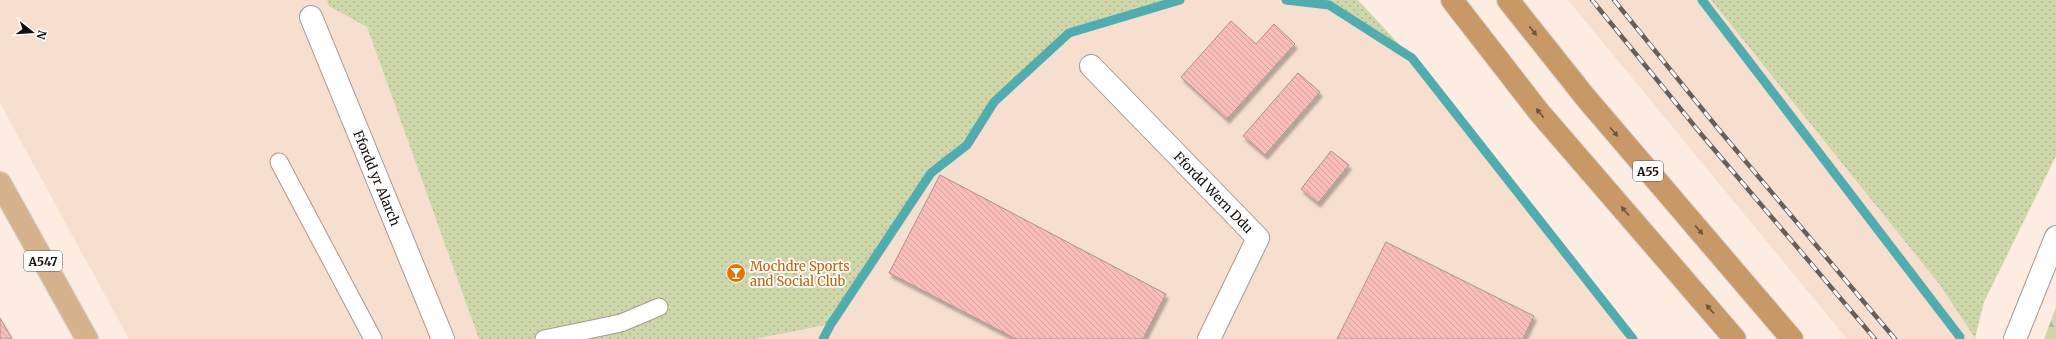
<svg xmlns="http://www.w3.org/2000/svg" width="2056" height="339" font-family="Merriweather,serif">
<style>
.built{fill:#f6dfcf}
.grass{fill:url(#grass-dots)}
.forest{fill:url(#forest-firs)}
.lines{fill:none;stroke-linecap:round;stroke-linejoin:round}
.stream{stroke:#51acaf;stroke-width:9}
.building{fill:url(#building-back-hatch);stroke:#a69290;filter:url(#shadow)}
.service-casing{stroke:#a8978d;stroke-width:19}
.minor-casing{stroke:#a8978d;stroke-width:24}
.primary-casing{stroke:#d5d4d3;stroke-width:24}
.trunk-casing{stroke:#d5d4d3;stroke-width:24}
.service{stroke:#fff;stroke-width:17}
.minor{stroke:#fff;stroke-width:22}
.primary{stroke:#d6b28d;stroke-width:22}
.trunk{stroke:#c89867;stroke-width:22}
.rail-casing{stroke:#695f59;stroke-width:4.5}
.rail{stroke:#fff;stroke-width:3;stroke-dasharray:9;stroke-linecap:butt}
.oneway{fill:#6e5338}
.labels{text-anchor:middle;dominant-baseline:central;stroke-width:3.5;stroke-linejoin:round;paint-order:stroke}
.shield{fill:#fff;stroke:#5a5654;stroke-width:1}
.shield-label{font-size:12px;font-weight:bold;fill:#130e0a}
.street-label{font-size:13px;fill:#130e0a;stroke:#fff}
.food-label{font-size:13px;fill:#c56008;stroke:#fff;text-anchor:start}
</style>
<defs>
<pattern id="grass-dots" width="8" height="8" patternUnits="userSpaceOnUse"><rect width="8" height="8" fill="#ced7a9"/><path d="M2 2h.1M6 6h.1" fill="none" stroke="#b0b790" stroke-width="1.8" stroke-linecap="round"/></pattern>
<pattern id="forest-firs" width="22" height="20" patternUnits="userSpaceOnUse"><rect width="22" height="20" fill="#ced7a9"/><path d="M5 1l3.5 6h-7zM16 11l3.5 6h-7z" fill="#b0b790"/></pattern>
<pattern id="building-back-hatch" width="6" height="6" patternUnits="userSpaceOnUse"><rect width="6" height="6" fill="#f8bdb8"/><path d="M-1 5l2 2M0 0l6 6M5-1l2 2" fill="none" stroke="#d4a19d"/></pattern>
<filter id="shadow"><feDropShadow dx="2.5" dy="4.5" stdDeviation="1" flood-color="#0004"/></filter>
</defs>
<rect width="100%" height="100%" fill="#fdece1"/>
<!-- built -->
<g class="built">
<polygon points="0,0 327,0 330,6 367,27 479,339 129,339 0,103"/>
<polygon points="1180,0 1286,0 1329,5 1412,58 1633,339 755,339 831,324 931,173 967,145 994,102 1069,33"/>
<polygon points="1568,0 1711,0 1940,285 1976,339 1847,339"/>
</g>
<!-- grass -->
<g class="grass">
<polygon points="327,0 1180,0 1069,33 994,102 967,145 931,173 831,324 755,339 479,339 367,27 329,6"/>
<polygon points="1286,0 1358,0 1412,58 1329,5"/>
<polygon points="1711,0 2056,0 2056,156 1984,302 1975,338 1940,285"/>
</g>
<!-- forest -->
<polygon class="forest" points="2056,307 2056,339 2044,339"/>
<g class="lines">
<!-- stream -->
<g class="stream">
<polyline points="1286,0 1329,5 1412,58 1633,339"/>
<polyline points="1702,0 1960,337"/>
<polyline points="823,339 831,324 931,173 967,145 994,102 1069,33 1180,0"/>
</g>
</g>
<!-- building -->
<g class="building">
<polygon points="1231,21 1256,44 1274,24 1295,44 1227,119 1181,77"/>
<polygon points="1298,73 1320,92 1265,155 1243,136"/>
<polygon points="1331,151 1349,165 1318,203 1301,189"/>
<polygon points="940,175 1166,294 1143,339 1016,339 889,273"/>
<polygon points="1386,242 1534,316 1523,339 1337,339"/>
<polygon points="0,318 12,339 0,339"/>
</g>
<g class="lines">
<!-- service casing -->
<g class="service-casing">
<g id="service">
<polyline points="279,162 373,339"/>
<polyline points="544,339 621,323 659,307"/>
</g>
</g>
<!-- minor casing -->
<g class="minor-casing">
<g id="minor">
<path id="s1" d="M311 17 443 339"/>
<path id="s2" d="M1091 66 1258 238 1209 339"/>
<polyline points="2015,339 2056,237"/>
</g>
</g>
<!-- primary casing -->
<g class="primary-casing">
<polyline id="primary" points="0,183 87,339"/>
</g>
<!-- trunk casing -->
<g class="trunk-casing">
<g id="trunk">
<polyline points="1452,0 1539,112 1735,339"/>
<polyline points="1508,0 1586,98 1792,339"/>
</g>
</g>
<!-- service -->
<use href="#service" class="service"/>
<!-- minor -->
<use href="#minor" class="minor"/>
<!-- primary -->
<use href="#primary" class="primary"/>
<!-- trunk -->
<use href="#trunk" class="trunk"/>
<!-- rail casing -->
<g class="rail-casing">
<g id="rail">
<polyline points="1592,0 1701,134 1875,339"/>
<polyline points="1614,0 1720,131 1895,339"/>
</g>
</g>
<!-- rail -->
<use href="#rail" class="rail"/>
</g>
<!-- one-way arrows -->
<defs><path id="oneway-solid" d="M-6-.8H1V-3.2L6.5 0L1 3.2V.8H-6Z"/></defs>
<g class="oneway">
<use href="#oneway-solid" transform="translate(1533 31) rotate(52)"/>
<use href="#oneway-solid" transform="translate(1540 113) rotate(-129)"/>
<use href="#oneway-solid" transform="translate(1614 132) rotate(49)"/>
<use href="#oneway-solid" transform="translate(1625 211) rotate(-131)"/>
<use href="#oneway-solid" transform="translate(1699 230) rotate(49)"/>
<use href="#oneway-solid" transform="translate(1710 309) rotate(-131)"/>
</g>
<!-- icons -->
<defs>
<g id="bar-disc" transform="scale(1)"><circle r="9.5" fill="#e8710a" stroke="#fff"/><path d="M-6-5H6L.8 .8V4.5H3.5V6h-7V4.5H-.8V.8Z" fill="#fff"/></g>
</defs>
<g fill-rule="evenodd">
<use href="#bar-disc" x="736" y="273"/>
</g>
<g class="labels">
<!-- shield labels -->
<g class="shield">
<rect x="1633" y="161" width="30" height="20" rx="3"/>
<rect x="24" y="251" width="38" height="20" rx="3"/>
</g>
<g class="shield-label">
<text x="1648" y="171">A55</text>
<text x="43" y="261">A547</text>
</g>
<!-- street labels -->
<g class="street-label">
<text stroke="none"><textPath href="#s1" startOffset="174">Ffordd yr Alarch</textPath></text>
<text stroke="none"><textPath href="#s2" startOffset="176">Ffordd Wern Ddu</textPath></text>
</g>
<!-- food labels -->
<g class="food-label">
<text x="750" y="266">Mochdre Sports<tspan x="750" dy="15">and Social Club</tspan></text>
</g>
</g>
<!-- north arrow -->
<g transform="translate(32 32) rotate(107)" stroke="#ffffff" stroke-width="3" paint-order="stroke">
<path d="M0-3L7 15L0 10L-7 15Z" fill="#130e0a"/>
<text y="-6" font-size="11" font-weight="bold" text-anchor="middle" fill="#130e0a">N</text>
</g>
</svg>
